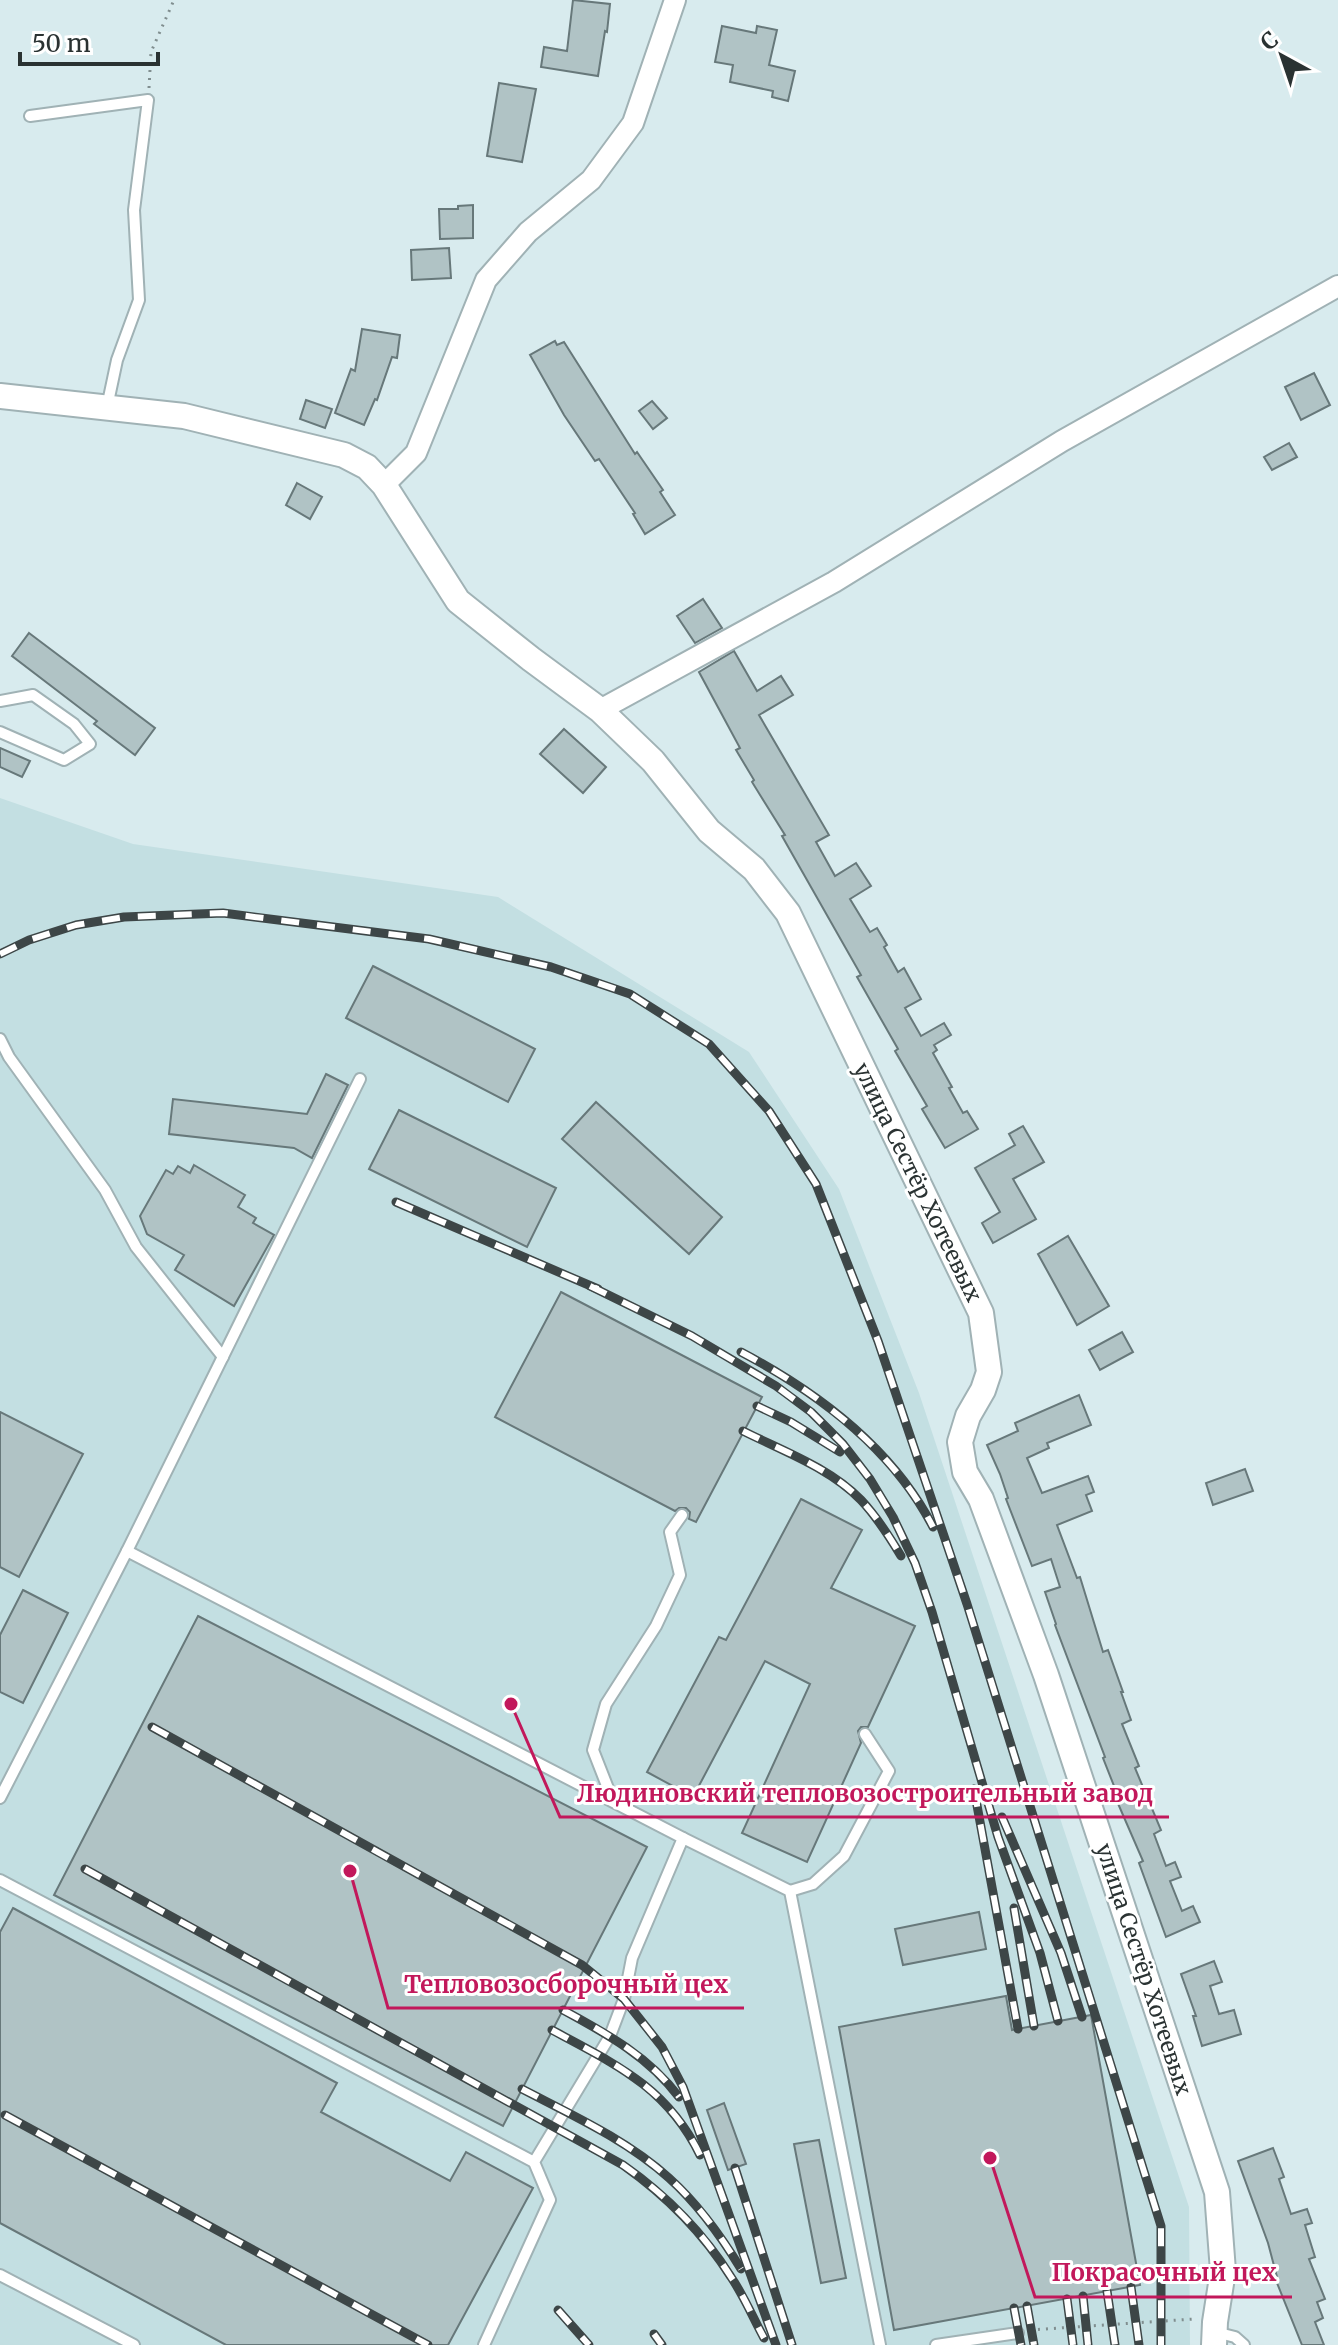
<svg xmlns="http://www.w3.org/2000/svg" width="1338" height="2345" font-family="Merriweather,serif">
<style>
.built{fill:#c3dfe2}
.building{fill:#b0c3c5;stroke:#67787a;stroke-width:2}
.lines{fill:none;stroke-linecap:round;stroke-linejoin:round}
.service-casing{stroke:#a0b2b5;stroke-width:14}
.minor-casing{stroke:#a0b2b5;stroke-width:24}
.tertiary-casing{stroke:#a0b2b5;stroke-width:28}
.path{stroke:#808e8f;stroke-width:3;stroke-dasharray:2 6;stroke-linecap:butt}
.service{stroke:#fff;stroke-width:10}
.minor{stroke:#fff;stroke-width:20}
.tertiary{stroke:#fff;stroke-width:24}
.rail-casing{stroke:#3d4647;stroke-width:9}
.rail{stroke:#fff;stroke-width:6;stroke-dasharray:18;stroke-linecap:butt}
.labels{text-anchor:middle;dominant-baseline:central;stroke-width:6;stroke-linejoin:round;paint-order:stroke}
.street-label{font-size:22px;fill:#2a3232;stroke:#fff}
.leader{fill:none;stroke:#c2185b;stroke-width:3}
.callout-dot{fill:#c2185b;stroke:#fff;stroke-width:3}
.callout-label{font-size:24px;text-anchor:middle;font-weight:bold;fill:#c2185b;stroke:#fff;stroke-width:6;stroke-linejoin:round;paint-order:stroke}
</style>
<rect width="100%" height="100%" fill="#d8ebee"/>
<!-- built -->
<polygon class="built" points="0,798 133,844 498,897 749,1052 839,1189 919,1393 1189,2207 1190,2345 0,2345"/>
<!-- building -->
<g class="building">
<polygon points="573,0 610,4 607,32 605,31 598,76 541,67 544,47 567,51"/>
<polygon points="722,26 756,33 757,26 777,30 769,65 795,71 788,101 772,97 773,91 730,82 733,65 715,62"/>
<polygon points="499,83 536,89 522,162 487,156"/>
<polygon points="473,205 473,238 440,239 439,209 458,209 458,206"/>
<polygon points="449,248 451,278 412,280 411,250"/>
<polygon points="362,329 400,335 397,358 392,357 377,400 375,399 364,425 335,413 351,369 355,371"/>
<polygon points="555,341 557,345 564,342 635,454 637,452 663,490 660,492 675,515 645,534 633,514 635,513 599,459 595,461 564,415 530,355"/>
<polygon points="1314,373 1330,405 1301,420 1285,387"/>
<polygon points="306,400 332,409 325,428 300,419"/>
<polygon points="652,401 667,418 653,429 639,411"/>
<polygon points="1289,443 1297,457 1272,470 1264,457"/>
<polygon points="297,483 322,497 310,519 286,505"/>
<polygon points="703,599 722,628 695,643 677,616"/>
<polygon points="29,633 155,728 135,755 94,724 97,721 12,656"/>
<polygon points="734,651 757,691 781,676 793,695 759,715 829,835 816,842 835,876 856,863 871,886 850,899 870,932 877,928 887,945 884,947 898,972 904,968 921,999 905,1008 921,1036 944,1023 951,1035 934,1045 937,1050 933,1053 952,1087 949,1088 963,1113 967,1111 978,1129 945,1148 922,1109 927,1106 895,1051 898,1049 857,977 861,975 782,836 785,835 752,782 754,780 736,750 740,748 699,672"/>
<polygon points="564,729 606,767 583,793 540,754"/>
<polygon points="0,748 30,761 22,777 0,767"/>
<polygon points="373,966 535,1049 508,1102 346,1018"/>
<polygon points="326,1074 348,1085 312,1158 294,1148 169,1134 173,1099 307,1114"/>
<polygon points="596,1102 722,1217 689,1254 562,1139"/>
<polygon points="399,1110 556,1188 527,1247 369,1169"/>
<polygon points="1023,1126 1044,1162 1013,1179 1036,1219 993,1243 982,1223 1000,1212 975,1168 1015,1145 1009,1134"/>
<polygon points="194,1165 245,1195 238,1207 256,1218 253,1223 274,1235 234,1306 175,1270 184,1255 147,1234 140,1216 166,1170 173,1174 178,1166 190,1173"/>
<polygon points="1068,1236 1109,1306 1077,1325 1038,1254"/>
<polygon points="561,1292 762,1397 696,1522 689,1519 690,1512 686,1508 679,1508 675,1511 495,1417"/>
<polygon points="1122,1332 1133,1352 1100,1370 1089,1350"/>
<polygon points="1079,1395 1091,1425 1047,1443 1049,1448 1027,1458 1042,1493 1088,1476 1094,1492 1086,1495 1092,1511 1057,1525 1077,1578 1080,1577 1103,1652 1108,1650 1123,1692 1121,1692 1131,1720 1122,1724 1139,1766 1135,1768 1161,1830 1154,1834 1166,1866 1175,1862 1181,1877 1170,1881 1182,1911 1193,1906 1200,1922 1166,1937 1139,1863 1143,1861 1113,1792 1116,1791 1103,1758 1105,1757 1055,1625 1056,1624 1045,1592 1060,1587 1051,1559 1032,1566 1006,1499 1008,1498 1000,1474 987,1445 1018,1431 1015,1423"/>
<polygon points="0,1412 83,1454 19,1577 0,1567"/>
<polygon points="1245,1469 1253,1491 1213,1505 1206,1483"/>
<polygon points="801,1499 862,1530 831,1588 915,1626 868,1727 861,1727 858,1731 861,1743 807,1862 742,1833 810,1684 765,1661 693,1797 647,1772 719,1637 726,1640"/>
<polygon points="23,1590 68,1613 23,1703 0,1692 0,1635"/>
<polygon points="198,1616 647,1847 503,2126 54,1895"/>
<polygon points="13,1908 337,2083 321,2112 450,2181 466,2152 533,2188 448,2345 226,2345 0,2223 0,1932"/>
<polygon points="979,1912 986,1949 903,1965 895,1929"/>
<polygon points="1214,1961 1222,1982 1210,1986 1219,2014 1234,2010 1241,2034 1202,2046 1193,2016 1196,2016 1181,1974"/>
<polygon points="1006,1996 1012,2030 1091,2015 1140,2285 894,2330 839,2027"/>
<polygon points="724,2103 746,2164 728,2170 707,2110"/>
<polygon points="819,2140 846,2278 821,2283 794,2144"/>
<polygon points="1273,2148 1284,2177 1279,2179 1291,2214 1307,2209 1312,2223 1305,2225 1315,2257 1309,2259 1325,2299 1317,2302 1323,2318 1315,2322 1324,2345 1302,2345 1275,2278 1277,2277 1268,2243 1238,2161"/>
</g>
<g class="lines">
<!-- service casing -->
<g class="service-casing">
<g id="service">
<polyline points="30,116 148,100 134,210 139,300 117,360 107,407"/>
<polyline points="0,701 33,695 74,724 90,744 64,760 0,732"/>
<polyline points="0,1039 9,1057 105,1190 136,1247 223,1357"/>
<polyline points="127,1551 683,1838"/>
<polyline points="0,1798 127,1551 360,1079"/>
<polyline points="613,1801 593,1750 606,1704 656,1626 680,1575 670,1532 682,1515"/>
<polyline points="0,1880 534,2162"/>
<polyline points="790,1891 813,1884 844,1856 889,1771 865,1734"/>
<polyline points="0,2275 134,2345"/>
<polyline points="1215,2332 1235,2337 1244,2345"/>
<polyline points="484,2345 550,2200 534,2162 610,2036 624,1999 632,1958 683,1838 790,1891 880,2345"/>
<polyline points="936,2345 1018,2333"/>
</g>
</g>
<!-- minor casing -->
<g class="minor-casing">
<g id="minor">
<polyline points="384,485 416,453 486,280 528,232 591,180 633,123 675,0"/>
<polyline points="600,710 834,582 1062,441 1338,286"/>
</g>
</g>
<!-- tertiary casing -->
<g class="tertiary-casing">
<polyline id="tertiary" points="0,396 184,416 344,455 367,467 384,485 458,601 531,659 600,710 653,761 709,831 754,869 788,913 981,1313 989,1372 983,1390 968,1416 960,1442 965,1472 981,1499 1046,1675 1217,2192 1223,2271 1215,2322 1214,2345"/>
</g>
<!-- path -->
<g class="path">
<polyline points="149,88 151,52 174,0"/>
<polyline points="1030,2330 1194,2319"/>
</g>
<!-- service -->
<use href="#service" class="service"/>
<!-- minor -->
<use href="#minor" class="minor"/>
<!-- tertiary -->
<use href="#tertiary" class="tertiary"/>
<!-- rail casing -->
<g class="rail-casing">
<g id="rail">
<polyline points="0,954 29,940 76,925 124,917 223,913 429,939 551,967 630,994 709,1044 769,1111 816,1184 878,1341 967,1604 1161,2226 1161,2345"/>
<polyline points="396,1202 598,1289"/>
<polyline points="590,1286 692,1336 776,1386 811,1412 843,1444 870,1479 893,1517 915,1563 932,1612 998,1837 1040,1953 1058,2021"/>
<path d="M741 1352C817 1392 893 1449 933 1527"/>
<polyline points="757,1406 791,1422 840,1452"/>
<path d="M743 1431C783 1451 830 1468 861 1500 877 1517 889 1536 901 1556"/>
<polyline points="152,1727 582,1965 624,1999 662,2047 683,2087 776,2345"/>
<polyline points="974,1789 1018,2029"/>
<polyline points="1002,1817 1061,1953 1082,2017"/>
<path d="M85 1869 623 2165C667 2196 702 2231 731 2277 744 2296 753 2318 764 2338"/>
<polyline points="1014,1908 1034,2026"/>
<path d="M563 2010C607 2034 648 2056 679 2097"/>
<path d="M552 2030C615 2064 667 2087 700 2155"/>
<path d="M522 2089C572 2115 627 2140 669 2178 698 2204 721 2236 741 2269"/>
<polyline points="5,2115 428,2345"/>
<polyline points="735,2168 792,2345"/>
<polyline points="1131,2287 1139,2345"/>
<polyline points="1107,2291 1115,2345"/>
<polyline points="1083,2296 1088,2345"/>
<polyline points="1067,2299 1073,2345"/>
<polyline points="1027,2306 1034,2345"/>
<polyline points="1014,2308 1021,2345"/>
<polyline points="558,2310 589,2345"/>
<polyline points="654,2334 662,2345"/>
</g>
</g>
<!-- rail -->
<use href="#rail" class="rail"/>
</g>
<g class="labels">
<!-- street labels -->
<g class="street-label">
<text transform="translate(918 1182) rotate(64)">улица Сестёр Хотеевых</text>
<text transform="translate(1144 1969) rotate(72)">улица Сестёр Хотеевых</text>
</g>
</g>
<!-- callouts -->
<path class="leader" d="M511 1704L560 1817H1169M350 1871L388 2008H744M990 2158L1035 2297H1292"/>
<g class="callout-dot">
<circle cx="511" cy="1704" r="8"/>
<circle cx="350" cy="1871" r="8"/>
<circle cx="990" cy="2158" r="8"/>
</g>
<g class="callout-label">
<text x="865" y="1802">Людиновский тепловозостроительный завод</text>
<text x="566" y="1993">Тепловозосборочный цех</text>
<text x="1164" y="2281">Покрасочный цех</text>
</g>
<!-- north arrow -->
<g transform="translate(1282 56) rotate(320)" stroke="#ffffff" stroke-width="6" paint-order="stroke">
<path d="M0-6L14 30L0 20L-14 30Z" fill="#2a3232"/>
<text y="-12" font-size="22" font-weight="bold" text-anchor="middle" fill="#2a3232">С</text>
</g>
<!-- scale -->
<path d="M20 52v12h138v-12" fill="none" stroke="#2a3232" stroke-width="4"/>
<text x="32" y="52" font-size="24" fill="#2a3232" stroke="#ffffff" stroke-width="6" paint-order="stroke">50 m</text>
</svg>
